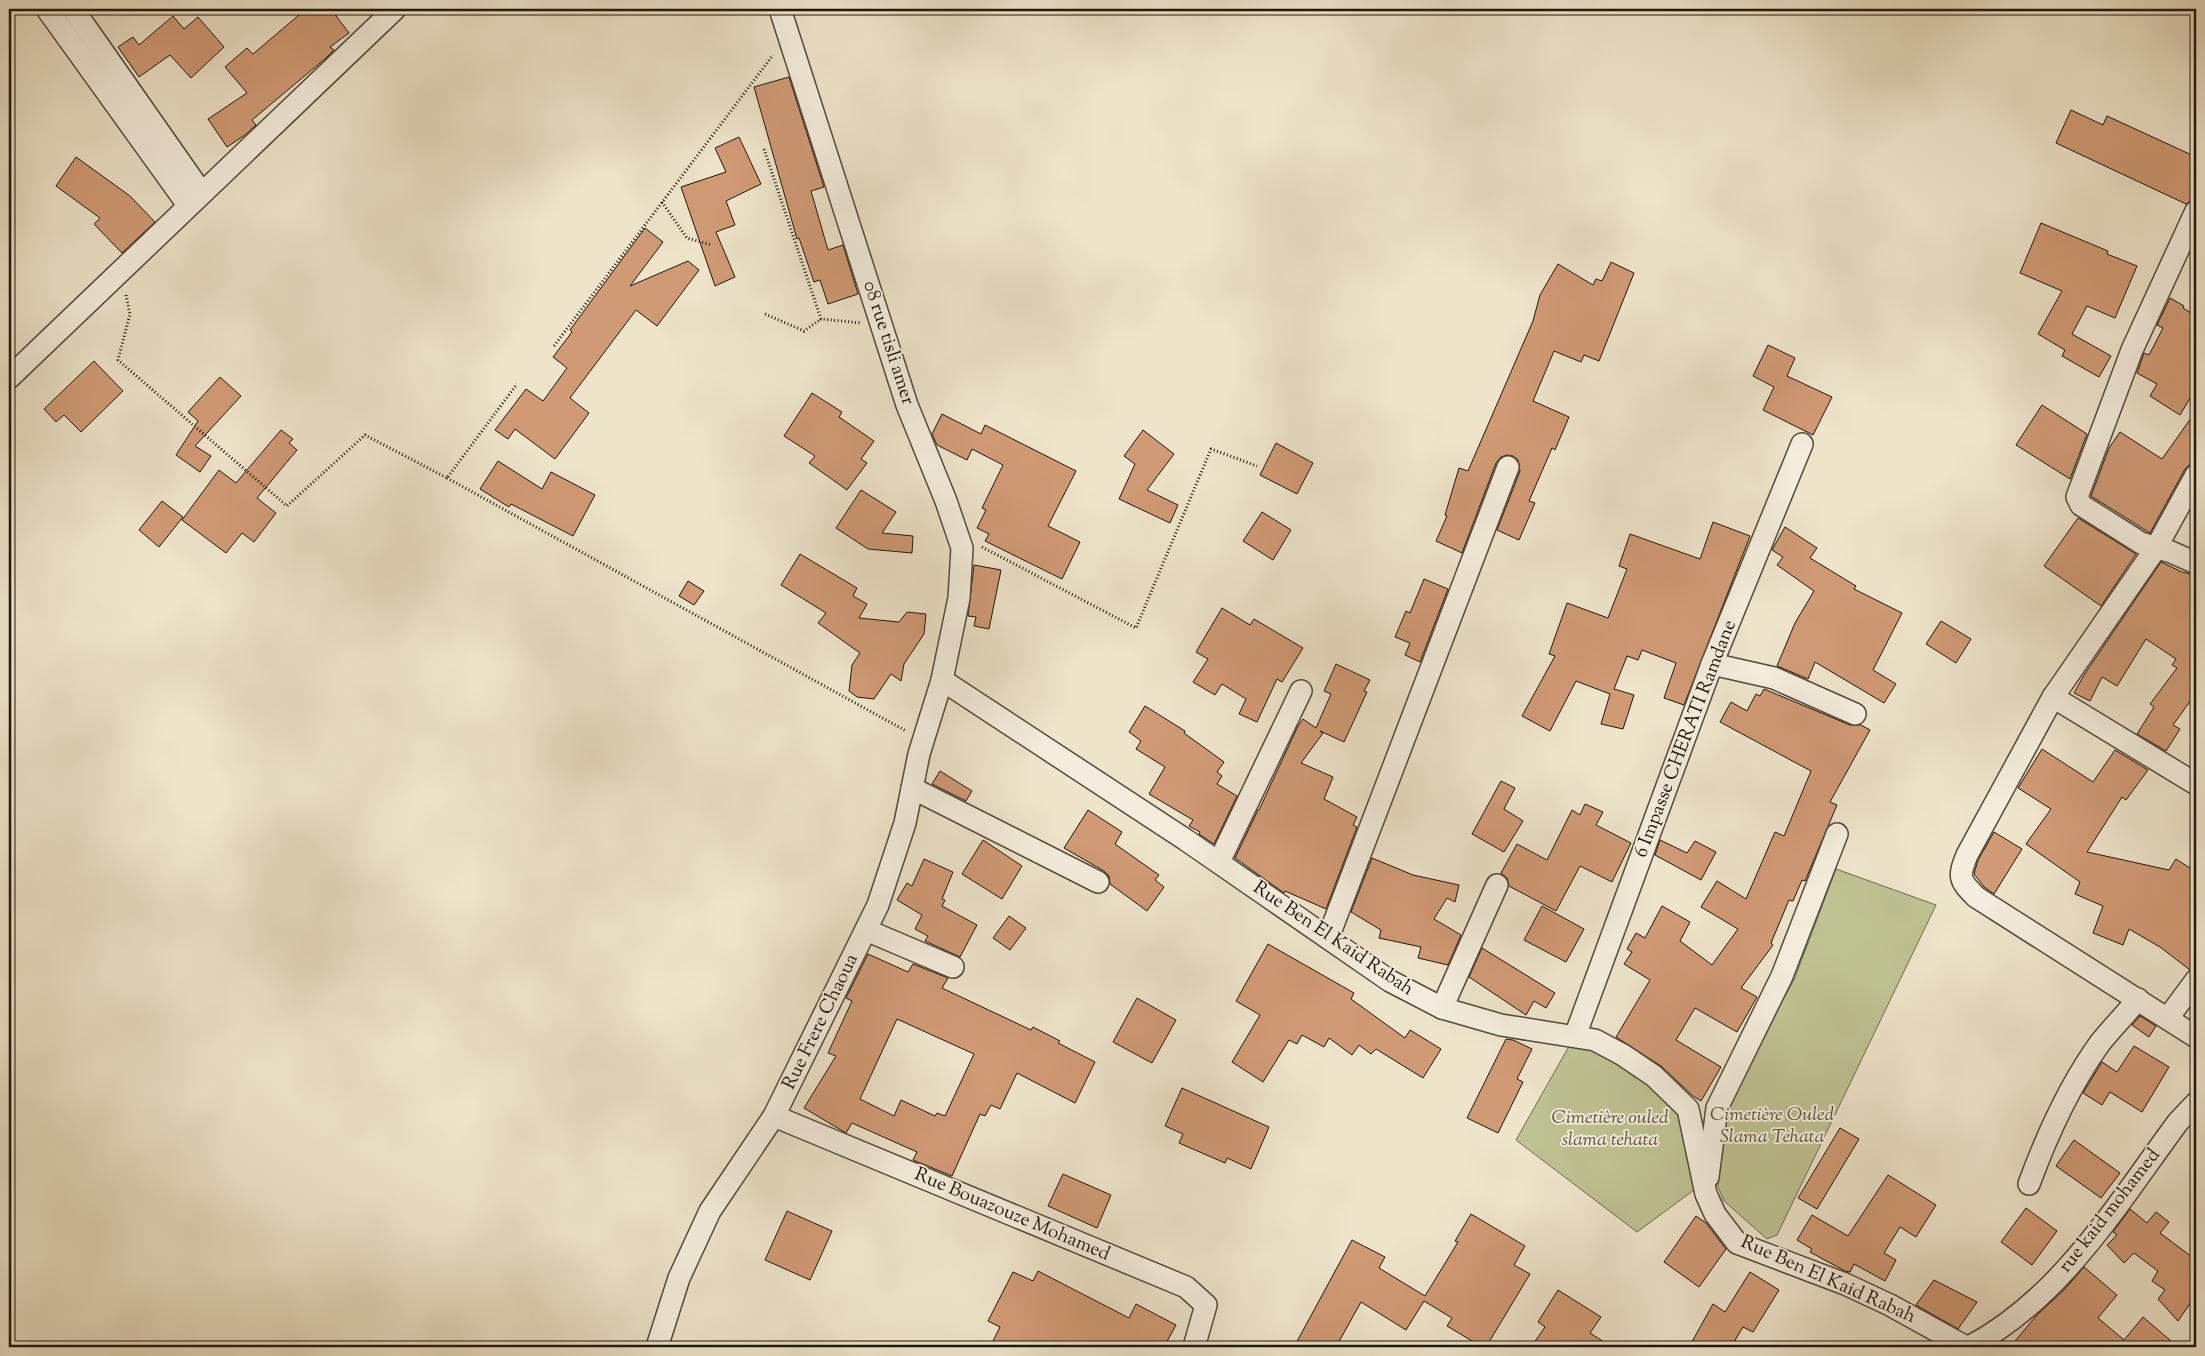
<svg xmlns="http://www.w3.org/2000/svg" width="2205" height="1356" font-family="'Sorts Mill Goudy',serif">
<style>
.green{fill:#bfc292;stroke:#6e6c50}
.building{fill:#d09a74;stroke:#1e160d;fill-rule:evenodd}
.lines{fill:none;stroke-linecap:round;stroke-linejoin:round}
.minor-casing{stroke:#524a3c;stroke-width:24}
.path{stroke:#1e160d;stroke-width:3;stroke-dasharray:1 2.5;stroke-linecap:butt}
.minor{stroke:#f4eddd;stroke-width:21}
.labels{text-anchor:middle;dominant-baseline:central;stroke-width:4;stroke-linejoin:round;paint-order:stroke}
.street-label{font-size:19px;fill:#1e160d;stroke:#f4eddd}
.park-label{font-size:19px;font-style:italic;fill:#56523c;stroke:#f4eddd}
</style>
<rect width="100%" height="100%" fill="#eee4ca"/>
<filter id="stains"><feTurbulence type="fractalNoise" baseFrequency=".004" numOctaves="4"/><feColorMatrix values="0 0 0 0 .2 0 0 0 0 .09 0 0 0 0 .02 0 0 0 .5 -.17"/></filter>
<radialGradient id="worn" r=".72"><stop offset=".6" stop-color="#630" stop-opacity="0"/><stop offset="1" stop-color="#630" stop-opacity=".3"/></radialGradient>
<!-- green -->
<g class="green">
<polygon points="1836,869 1936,905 1777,1235 1767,1239 1724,1201 1718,1187 1718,1116 1794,980"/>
<polygon points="1572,1041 1595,1044 1684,1110 1693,1146 1694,1190 1637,1232 1516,1140"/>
</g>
<!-- building -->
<g class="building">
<polygon points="306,9 331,9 349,33 330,47 334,50 326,58 252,120 256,125 245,135 227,147 208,119 247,93 225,67 247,48 253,54"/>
<polygon points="173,16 184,29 198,17 224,47 191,78 170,55 139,77 118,47 133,37 139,45"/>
<polygon points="789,77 824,187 811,191 828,250 843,245 858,294 828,304 820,280 814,282 799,238 797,239 754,87"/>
<polygon points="2071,110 2103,125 2107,116 2196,157 2196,199 2186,204 2056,143"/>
<polygon points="739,137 761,184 726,201 735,225 716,232 735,277 715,286 681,187 726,172 715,148"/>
<polygon points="76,157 130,196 155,222 122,253 94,224 100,218 56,186"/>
<polygon points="2041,223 2108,251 2107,254 2137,266 2115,318 2087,306 2072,334 2111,356 2099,377 2062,356 2065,350 2038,334 2062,291 2020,273"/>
<polygon points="645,228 663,242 630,286 688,261 699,270 657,326 636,310 570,398 589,413 555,459 515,429 508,439 495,430 526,389 543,401 567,368 553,357 572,332 570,330"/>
<polygon points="1611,262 1634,273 1599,361 1584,355 1581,362 1554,351 1533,401 1569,417 1555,450 1552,448 1529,501 1535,503 1519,540 1497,530 1520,471 1518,460 1513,456 1507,455 1501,457 1496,463 1462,553 1436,541 1447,516 1445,515 1459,468 1468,471 1533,321 1540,295 1558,264 1593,285 1596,279 1602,281"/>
<polygon points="2170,298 2184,306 2183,308 2196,316 2196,388 2180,415 2150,396 2157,384 2137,373 2144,353 2149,355 2163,328 2157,325"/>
<polygon points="1768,345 1795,358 1787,376 1832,397 1813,435 1763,410 1774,387 1753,376"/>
<polygon points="94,361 123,391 81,432 64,415 56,422 44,409"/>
<polygon points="220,377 241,396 195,446 211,456 200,472 176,455 198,421 188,412"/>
<polygon points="812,393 842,412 839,417 874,441 861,459 867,463 847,490 809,463 815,456 784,436"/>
<polygon points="2042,405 2087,434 2070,479 2016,445"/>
<polygon points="2196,411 2196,458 2185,469 2150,533 2091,496 2109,448 2120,432 2162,459"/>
<polygon points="942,414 981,434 985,425 1076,471 1048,526 1080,542 1062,579 985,541 989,534 977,528 986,510 982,508 1003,465 972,449 967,460 937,445 932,434"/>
<polygon points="281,430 293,439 289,443 297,450 257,498 276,513 254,542 242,533 226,553 182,520 219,470 236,483"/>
<polygon points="1143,430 1174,454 1147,490 1178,505 1170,523 1119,499 1135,464 1124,456"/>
<polygon points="1276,443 1313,463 1297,494 1260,475"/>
<polygon points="498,461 542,489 551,472 595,495 573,536 511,504 509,507 480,489"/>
<polygon points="861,490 896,512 882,533 913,536 912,553 868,549 836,528"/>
<polygon points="162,501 183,517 159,547 139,530"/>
<polygon points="1262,512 1291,530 1273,560 1243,541"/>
<polygon points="2078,518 2136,554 2101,606 2044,566"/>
<polygon points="1713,522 1750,536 1684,705 1664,698 1676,663 1642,650 1638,660 1627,656 1614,689 1634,695 1623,729 1601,724 1610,694 1576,681 1550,731 1522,716 1555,656 1549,654 1567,603 1608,618 1627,569 1619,566 1630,534 1700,559"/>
<polygon points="1785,527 1817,548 1810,558 1856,586 1854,589 1902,613 1873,670 1896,684 1884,703 1815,662 1808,679 1777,666 1795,623 1814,591 1777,565 1783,557 1772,550"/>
<polygon points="800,554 857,588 853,596 867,604 859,618 899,622 907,612 926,614 924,634 904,664 901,681 891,674 874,699 857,697 849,691 852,665 860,653 818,623 826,613 781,585"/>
<polygon points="2161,562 2182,572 2196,575 2196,679 2190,689 2196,693 2173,725 2180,729 2166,751 2137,734 2154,707 2150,704 2177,668 2172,665 2176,659 2146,639 2117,686 2102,677 2090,701 2074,693 2084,675"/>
<polygon points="974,565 1001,570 989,629 974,626 976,617 968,616"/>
<polygon points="1424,579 1448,589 1420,662 1405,655 1410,643 1395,637 1406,611 1410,613"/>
<polygon points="688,581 704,591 694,605 679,596"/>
<polygon points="1222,608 1250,625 1254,619 1303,648 1282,682 1277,679 1257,722 1239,714 1246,699 1222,684 1215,695 1193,682 1208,659 1196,652"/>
<polygon points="1941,621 1971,639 1956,663 1926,644"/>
<polygon points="1336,664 1370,680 1364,691 1367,692 1344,742 1320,731 1323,733 1301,763 1333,777 1324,799 1357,817 1353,825 1357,827 1326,909 1285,891 1284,893 1235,858 1258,810 1259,810 1298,726 1303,719 1316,728 1331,694 1324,691"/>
<polygon points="1764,689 1850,725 1861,725 1870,730 1830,802 1837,805 1805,881 1802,880 1793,901 1789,900 1771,943 1773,945 1741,988 1757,997 1737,1032 1695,1008 1676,1040 1721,1067 1701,1101 1693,1096 1661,1066 1616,1037 1650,980 1624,964 1632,952 1627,949 1636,933 1645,938 1662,906 1690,922 1680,941 1712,965 1738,929 1701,907 1717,881 1746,899 1775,832 1784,836 1811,771 1720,722 1731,702 1747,711 1756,694 1760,696"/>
<polygon points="1145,706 1185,731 1184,733 1224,762 1217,772 1222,776 1217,784 1237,796 1214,844 1199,834 1200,832 1189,826 1193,820 1149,794 1165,767 1136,749 1141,741 1129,732"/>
<polygon points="2042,749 2093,782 2115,750 2148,770 2126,800 2122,797 2087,852 2169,870 2176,859 2196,872 2196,968 2190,970 2160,947 2129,929 2123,945 2093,933 2103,906 2075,894 2080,882 2026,844 2051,809 2018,788"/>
<polygon points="940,771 972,791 966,801 932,784"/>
<polygon points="1501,781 1515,788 1504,809 1523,821 1504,852 1472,834"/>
<polygon points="1585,804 1603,812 1596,825 1631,843 1612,882 1580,866 1556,911 1509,886 1507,878 1501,873 1517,844 1547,860 1572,810 1580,815"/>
<polygon points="1088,810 1122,832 1115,844 1159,875 1155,880 1164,887 1147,911 1110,884 1109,876 1104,871 1064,848"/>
<polygon points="1994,832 2022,849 1994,894 1984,887 1974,874 1978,860"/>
<polygon points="983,840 1022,866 1002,899 962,874"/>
<polygon points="1660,840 1687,853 1695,841 1716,852 1701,880 1655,855"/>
<polygon points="1372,858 1413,875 1459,885 1455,902 1447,898 1434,919 1461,935 1448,965 1418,958 1421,947 1379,938 1381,930 1351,912"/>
<polygon points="924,859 953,872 942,899 945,900 942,906 977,925 960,957 925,941 928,936 915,929 922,915 897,900 907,883 912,886"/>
<polygon points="1542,906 1584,929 1566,962 1524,940"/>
<polygon points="1009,916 1026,928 1010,950 993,938"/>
<polygon points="1268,944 1354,993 1351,999 1405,1038 1410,1030 1441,1049 1423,1078 1376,1049 1371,1054 1359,1045 1352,1055 1329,1038 1324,1047 1302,1035 1297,1044 1289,1040 1263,1082 1232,1062 1260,1015 1236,1001"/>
<polygon points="1482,948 1555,993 1546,1008 1534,1001 1526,1015 1469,977"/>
<path d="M868 954 908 972 913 964 948 978 942 988 1031 1030 1033 1027 1060 1041 1058 1043 1095 1062 1075 1103 1017 1073 1000 1109 991 1105 985 1116 980 1114 952 1176 913 1160 917 1152 852 1123 846 1133 804 1108 836 1056 828 1053 852 1001 846 998ZM897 1019 974 1054 945 1116 937 1113 935 1116 901 1100 894 1116 860 1099Z"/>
<polygon points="1137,998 1176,1020 1152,1063 1113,1042"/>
<polygon points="2140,1016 2156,1026 2149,1037 2132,1025"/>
<polygon points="1506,1039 1513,1040 1532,1049 1517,1079 1523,1082 1498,1133 1467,1118"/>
<polygon points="2134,1046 2169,1067 2142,1112 2110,1092 2102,1105 2083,1093 2102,1062 2117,1072"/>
<polygon points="1182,1088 1269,1127 1251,1169 1227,1158 1225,1163 1179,1143 1183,1134 1165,1126"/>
<polygon points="1840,1128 1859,1139 1817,1209 1798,1198"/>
<polygon points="2074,1140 2120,1173 2101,1198 2056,1166"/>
<polygon points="1063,1174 1111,1195 1097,1228 1048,1206"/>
<polygon points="1888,1175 1936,1205 1916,1237 1900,1227 1884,1253 1896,1260 1885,1281 1854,1264 1850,1272 1845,1271 1810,1252 1812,1249 1797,1240 1812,1215 1848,1236"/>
<polygon points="2026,1208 2057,1231 2032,1265 2001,1242"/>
<polygon points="2130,1209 2147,1223 2156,1212 2169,1222 2160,1233 2196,1260 2196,1295 2178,1321 2158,1299 2165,1290 2152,1281 2158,1271 2134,1253 2124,1263 2107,1245 2117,1235 2113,1232"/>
<polygon points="787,1211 832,1231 810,1280 765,1260"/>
<polygon points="1471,1214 1525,1246 1514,1265 1530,1274 1486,1347 1482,1347 1447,1326 1452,1318 1424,1301 1406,1330 1361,1302 1336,1347 1294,1347 1352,1240 1385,1257 1379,1268 1425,1296 1458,1242 1455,1241"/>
<polygon points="1696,1216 1706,1223 1726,1249 1699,1287 1664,1262"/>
<polygon points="2084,1267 2117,1295 2098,1318 2124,1340 2143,1317 2178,1347 2010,1347 2037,1315 2064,1290"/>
<polygon points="1038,1271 1129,1318 1136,1304 1176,1325 1164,1347 990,1347 1000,1327 988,1321 1013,1272 1033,1281"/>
<polygon points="1750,1272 1779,1290 1753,1332 1743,1327 1731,1347 1689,1347 1713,1304 1725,1312"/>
<polygon points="1934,1280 1977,1302 1958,1329 1916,1305"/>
<polygon points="1558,1290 1601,1317 1590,1333 1612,1347 1531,1347 1545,1327 1538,1322"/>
</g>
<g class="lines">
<!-- minor casing -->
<g class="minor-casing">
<g id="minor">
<polyline points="47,9 188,205"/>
<polyline points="73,9 201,192"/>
<polyline points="2196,211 2132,350 2077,497 2081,505 2141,543 2171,552 2196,563"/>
<polyline points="9,378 395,9"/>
<path d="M2196 475 2156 548 2053 697 1967 855C1958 877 1959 880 1976 897L2196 1037"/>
<polyline points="1712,664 1774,678 1855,714"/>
<polyline points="942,680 1186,840 1390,981 1442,1008 1501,1025 1595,1040 1623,1055 1654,1076 1688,1109 1706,1194 1715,1214 1737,1243 1845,1284 1890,1305 1966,1347"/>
<polyline points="2053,697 2196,784"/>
<polyline points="912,788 1098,882"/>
<polyline points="1219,862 1301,691"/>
<polyline points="866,930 953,967"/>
<polyline points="1328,938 1508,467"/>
<polyline points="1442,1008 1497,885"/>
<polyline points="2168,1018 2196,980"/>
<polyline points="1575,1036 1712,664 1802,444"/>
<polyline points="774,1116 1186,1287 1206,1305 1194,1347"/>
<polyline points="1708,1177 1717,1108 1782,976 1837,834"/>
<path d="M2029 1184C2047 1135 2069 1086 2100 1043 2112 1028 2126 1014 2138 999"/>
<polyline points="657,1347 679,1278 710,1211 774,1116 878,905 905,823 919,754 942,680 959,598 962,548 946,501 907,405 780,9"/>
<path d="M1969 1347C2061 1299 2118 1203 2178 1122L2196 1103"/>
</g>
</g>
<!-- path -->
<g class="path">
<polyline points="764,149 821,319 861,323"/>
<polyline points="662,202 687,238 712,245"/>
<polyline points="126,295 130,314 118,360 287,506 365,435 447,478 517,384"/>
<polyline points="765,314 804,331 821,319"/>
<polyline points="554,346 773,55"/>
<polyline points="447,478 906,731"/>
<polyline points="982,547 1136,628 1211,449 1257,466"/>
</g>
<!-- minor -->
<use href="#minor" class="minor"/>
</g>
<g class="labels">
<!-- street labels -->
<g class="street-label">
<text transform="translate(888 343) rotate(72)">08 rue tisli amer</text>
<text transform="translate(1686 739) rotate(-69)">6 Impasse CHERATI Ramdane</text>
<text transform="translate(1333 939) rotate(34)">Rue Ben El Kaid Rabah</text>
<text transform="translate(821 1022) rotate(-64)">Rue Frere Chaoua</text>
<text transform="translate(2110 1211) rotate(-52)">rue kaid mohamed</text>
<text transform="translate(1012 1215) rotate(23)">Rue Bouazouze Mohamed</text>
<text transform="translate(1828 1280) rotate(24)">Rue Ben El Kaid Rabah</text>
</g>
<!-- park labels -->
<g class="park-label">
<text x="1772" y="1115">Cimetière Ouled<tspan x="1772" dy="22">Slama Tehata</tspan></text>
<text x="1610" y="1118">Cimetière ouled<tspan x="1610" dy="22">slama tehata</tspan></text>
</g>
</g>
<!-- margin -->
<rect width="2205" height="1356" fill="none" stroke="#eee4ca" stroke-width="30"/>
<rect x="10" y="10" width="2185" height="1336" fill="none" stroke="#1e160d" stroke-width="2.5"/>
<rect x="15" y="15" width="2175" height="1326" fill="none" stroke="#1e160d"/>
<rect width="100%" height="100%" filter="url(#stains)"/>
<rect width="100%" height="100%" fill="url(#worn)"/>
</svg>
